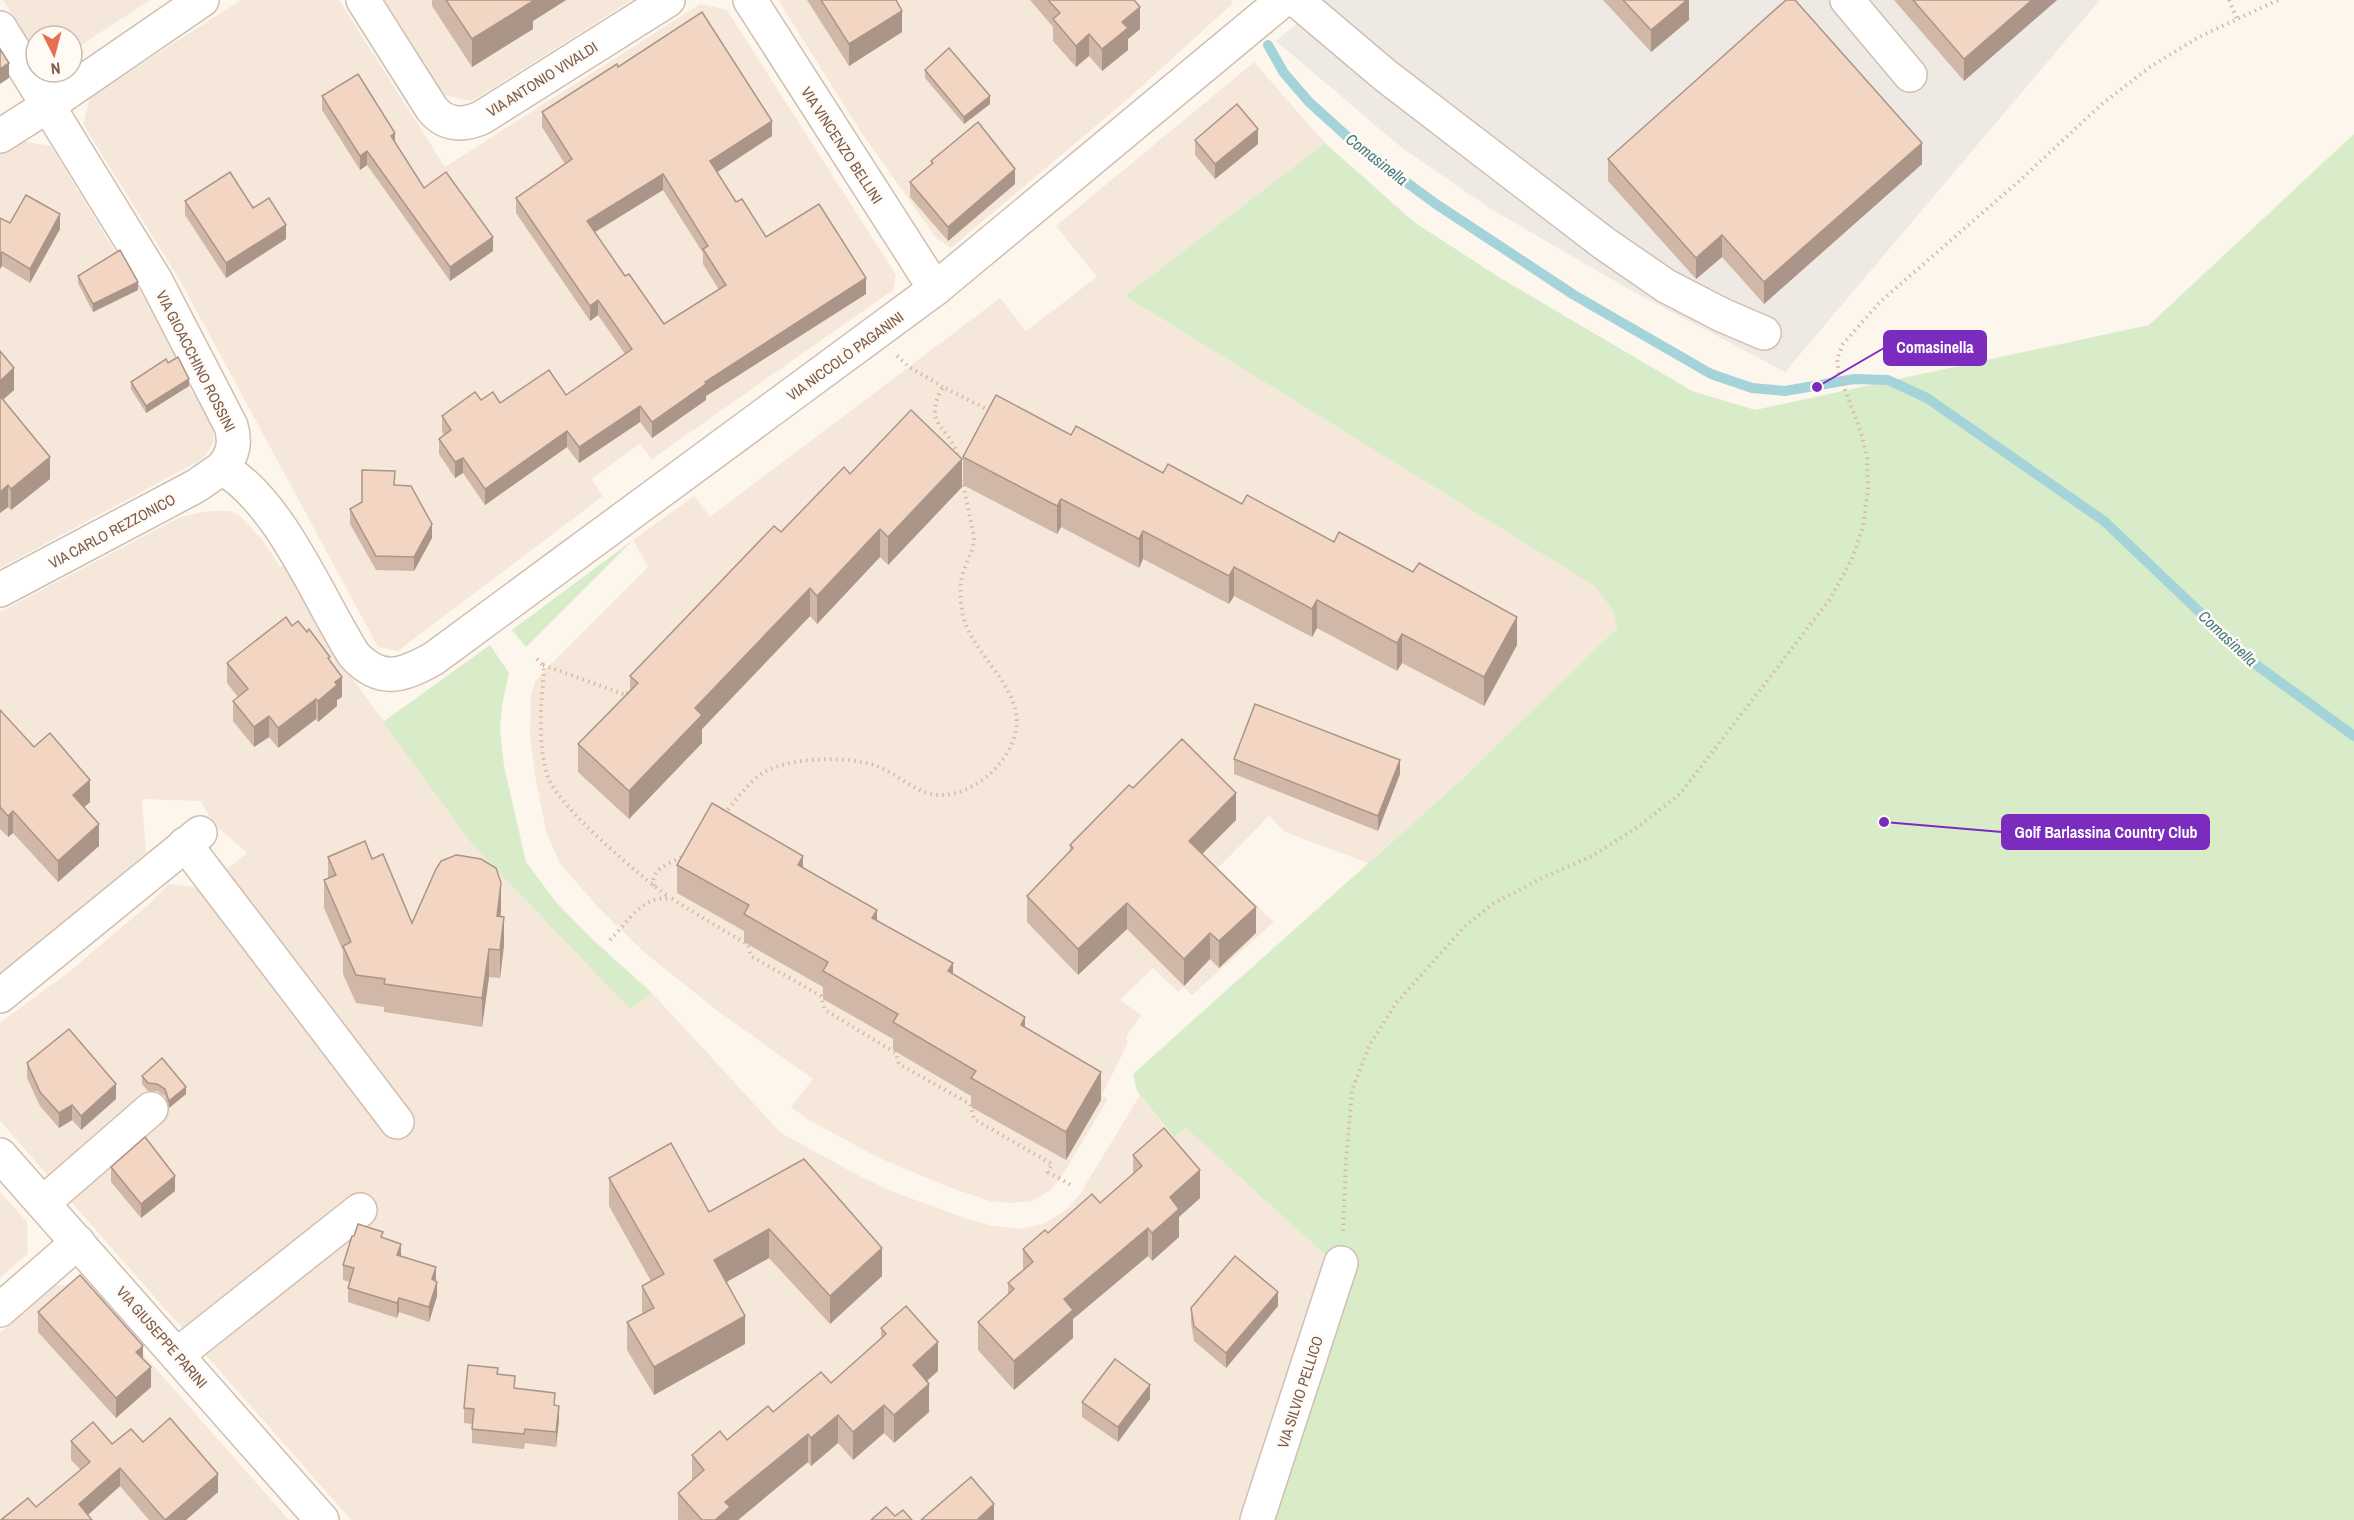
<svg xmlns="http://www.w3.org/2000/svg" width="2354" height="1520" font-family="'Archivo Narrow',sans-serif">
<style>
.residential{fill:#f5e8da}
.industrial{fill:#efe9e4}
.green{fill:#d8ecc9}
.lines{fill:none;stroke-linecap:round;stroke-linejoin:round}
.stream{stroke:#a5d3da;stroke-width:10}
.minor-casing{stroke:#d1beb0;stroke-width:36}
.path{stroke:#d9b8a5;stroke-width:4;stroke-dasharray:1.5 4.5;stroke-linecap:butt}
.minor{stroke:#fff;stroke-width:33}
.wall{fill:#d1b7a8;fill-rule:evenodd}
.shaded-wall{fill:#aa9588}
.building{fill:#f3d5c3;stroke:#aa9588;stroke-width:1.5;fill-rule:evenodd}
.labels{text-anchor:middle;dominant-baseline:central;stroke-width:5;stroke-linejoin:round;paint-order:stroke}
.street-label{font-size:15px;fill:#7a5c4d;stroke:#fffaf3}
.water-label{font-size:16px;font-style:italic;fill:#437c86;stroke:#fffaf3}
.leader{fill:none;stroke:#7b2cbf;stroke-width:2}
.callout-dot{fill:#7b2cbf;stroke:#fffaf3;stroke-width:2}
.callout{fill:#7b2cbf;stroke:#7b2cbf;stroke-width:2}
.callout-label{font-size:16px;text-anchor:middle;font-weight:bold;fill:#fff}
</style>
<rect width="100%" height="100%" fill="#fdf6ec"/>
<!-- residential -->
<g class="residential">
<polygon points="3,0 150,0 72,51 72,36 36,36 36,53"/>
<polygon points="241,0 339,0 445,167 700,4 727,10 896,275 893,290 652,459 640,444 591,479 603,496 398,651 378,647 181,282 83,124 90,97"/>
<polygon points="384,0 632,0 472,101 443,95"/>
<polygon points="778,0 1232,0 1233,3 1130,97 951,248 936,238 861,132"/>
<polygon points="1254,62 1325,143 1125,296 1596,587 1613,611 1617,628 1460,781 1368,863 1285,832 1269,816 1217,869 1274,922 1192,995 1183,987 1178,992 1153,968 1120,1000 1141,1015 1126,1037 1128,1043 1102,1095 1108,1099 1060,1179 1049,1191 1032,1201 1011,1203 990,1201 946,1186 877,1157 807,1119 791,1107 813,1079 719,1012 645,953 596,905 559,862 546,831 535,775 530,736 531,696 535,682 544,671 648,567 633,540 694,496 710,517 1000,298 1026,331 1097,277 1056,226"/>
<polygon points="22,141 51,146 119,258 121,257 180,363 192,385 189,387 212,425 214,441 205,456 197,462 0,568 0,155"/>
<polygon points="210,511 230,511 240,516 262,539 280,567 286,564 343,665 472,844 630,1008 652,993 781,1133 863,1178 894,1192 967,1219 989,1225 1018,1229 1044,1224 1067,1209 1080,1194 1140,1095 1173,1137 1185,1127 1333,1262 1242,1520 351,1520 0,1121 0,1023 69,972 148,905 169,884 203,888 247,853 213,823 201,801 142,799 146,853 46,938 0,973 0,612 180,517"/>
<polygon points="0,1192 27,1222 28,1253 0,1278"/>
<polygon points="54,1285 83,1286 289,1520 0,1520 0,1333"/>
</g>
<!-- industrial -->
<polygon class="industrial" points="1321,0 2100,0 1785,372 1632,291 1491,209 1401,147 1276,41 1321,3"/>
<!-- green -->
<g class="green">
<polygon points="2354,134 2354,1520 1266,1520 1333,1262 1186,1128 1174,1137 1137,1091 1133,1074 1460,781 1617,628 1613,611 1596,587 1125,296 1325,143 1414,222 1497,276 1692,391 1755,410 2149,325"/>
<polygon points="633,540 526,647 512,630"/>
<polygon points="490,645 509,673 502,705 500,729 504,766 526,862 556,902 592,939 652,993 630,1009 472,844 383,722"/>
</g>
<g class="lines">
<!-- stream -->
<polyline class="stream" points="1268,45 1284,73 1309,102 1361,149 1436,204 1574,295 1711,374 1752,388 1785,391 1854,379 1888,380 1927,398 2104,521 2251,661 2354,736"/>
<!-- minor casing -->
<g class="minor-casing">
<g id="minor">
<path d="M363 0 432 109C445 125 462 126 481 118L668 0"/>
<polyline points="750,0 935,289"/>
<polyline points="1296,0 1386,76 1605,244 1666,286 1722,315 1764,333"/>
<polyline points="1847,0 1910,75"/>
<path d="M0 28 156 281 231 426C236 443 233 455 222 468 280 501 318 598 354 655 381 684 402 676 433 659L935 289 1283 0"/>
<polyline points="0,136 49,105 202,0"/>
<polyline points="0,590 196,486 222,468"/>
<polyline points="185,844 397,1122"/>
<polyline points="0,996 200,833"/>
<polyline points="0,1155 322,1520"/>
<polyline points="43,1203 151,1109"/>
<polyline points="0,1310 78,1242"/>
<polyline points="177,1355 360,1210"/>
<polyline points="1257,1520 1341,1263"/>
</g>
</g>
<!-- path -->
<g class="path">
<polyline points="2229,0 2237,19"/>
<polyline points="897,356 909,367 943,387"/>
<path d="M959 460C953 428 920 426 943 387L990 411"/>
<path d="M537 659 543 665 544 671C541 705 537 743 548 777 559 808 641 877 669 897"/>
<polyline points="543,665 626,695 633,688"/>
<path d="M724 814C736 801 747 784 761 774 787 757 848 755 876 766 893 772 907 785 924 792 955 804 992 779 1007 753 1042 695 971 662 962 611 960 596 959 581 965 567 969 556 974 549 974 537L962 479"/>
<path d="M654 886C649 869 671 863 683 856"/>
<path d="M610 940C629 921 642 894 672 899L748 945 751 956 821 996 825 1010 896 1053 899 1064 970 1104 974 1119 1052 1164 1048 1172 1073 1186"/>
<polyline points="1343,1231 1346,1161 1352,1090 1370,1044 1397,1002 1465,926 1494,903 1542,878 1592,856 1635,829 1680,794 1830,599 1852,559 1863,527 1868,490 1867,458 1862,436 1839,373 1837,359 1843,344 1881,301 2018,182 2102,104 2150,67 2199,37 2278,0"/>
</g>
<!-- minor -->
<use href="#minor" class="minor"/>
</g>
<!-- wall -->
<g class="wall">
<polygon points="432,0 566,0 533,21 533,29 472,67 432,6"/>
<polygon points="807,0 896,0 902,32 849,66"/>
<polygon points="1030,0 1134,0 1140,29 1128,39 1128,50 1102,71 1089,56 1076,67 1053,41 1053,27"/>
<polygon points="1603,0 1689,0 1689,20 1651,52"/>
<polygon points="1894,0 2057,0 1964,81"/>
<path d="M618 67 772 136 717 172 736 202 766 237 866 294 706 396V400L652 438 640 422 579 463 567 447 485 505 463 473 455 478 439 454V439L444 435 442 432V416L481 400 500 403 566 395 625 354 598 315 590 321 516 213V198L565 164 542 127V112ZM663 190 703 253V264L719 290 664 324 625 276 594 232Z"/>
<polygon points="925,70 990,104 964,124 925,78"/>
<polygon points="322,96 395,143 424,188 493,251 450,281 367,165 360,170 322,110"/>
<polygon points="1195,140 1258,144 1215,179 1195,155"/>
<polygon points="1608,159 1922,164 1764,304 1722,257 1696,279 1608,181"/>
<polygon points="931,161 1015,184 948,241 910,197 910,182 931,165"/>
<polygon points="185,201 286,239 226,278 185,215"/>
<polygon points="0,218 10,223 60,229 30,283 2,266"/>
<polygon points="78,276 138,290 93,312 78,283"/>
<polygon points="0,351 14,390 3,400 50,479 11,510 8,507 0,513"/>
<polygon points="131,382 189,386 146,413 131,389"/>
<polygon points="1071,435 1242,504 1517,645 1484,706 1402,663 1397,671 1317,628 1312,637 1234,596 1229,604 1143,559 1139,568 1061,527 1057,534 963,485 963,457"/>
<polygon points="850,474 962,487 888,565 880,557 817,624 810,616 702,729 702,743 629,819 578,772 578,744 630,690 630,676 781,532"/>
<polygon points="395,485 432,538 414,571 376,570 350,524 350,509"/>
<polygon points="292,626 330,662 342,697 337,700 337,706 318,722 316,719 278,748 269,737 254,747 233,721 233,701 238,697 227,683 227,663"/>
<polygon points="0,710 34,747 90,802 84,807 99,846 58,882 13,833 8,837 0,829"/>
<polygon points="1234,759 1400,774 1378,831 1234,774"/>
<polygon points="1133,788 1236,820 1202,854 1256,933 1219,968 1210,959 1184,986 1127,929 1078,975 1027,922 1027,896 1070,851 1070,845"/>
<polygon points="328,857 372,859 412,923 501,911 500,916 504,945 500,978 489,977 482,1027 384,1012 384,1007 356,1003 343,974 343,951 324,908 324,880 328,878"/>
<polygon points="677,865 803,867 953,974 1025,1028 1101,1100 1066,1160 971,1107 971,1096 893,1050 893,1039 823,999 823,987 744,942 744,931 677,893"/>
<polygon points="27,1063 116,1099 81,1130 72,1120 59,1128 40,1106 27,1078"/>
<polygon points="142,1076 186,1094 169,1108 165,1096 157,1091 148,1091 142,1084"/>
<polygon points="1133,1155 1200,1198 1179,1217 1179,1237 1152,1261 1148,1256 1073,1319 1073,1338 1014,1390 978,1350 978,1322 1008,1295 1008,1283 1023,1270 1023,1249 1048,1233 1100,1203 1133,1174"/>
<polygon points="804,1159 882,1276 830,1324 769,1258 726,1282 745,1344 654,1395 627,1350 627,1322 642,1314 642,1286 651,1281 609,1206 609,1178 709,1212"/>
<polygon points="111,1167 175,1191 141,1218 111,1182"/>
<polygon points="354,1236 383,1237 401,1256 436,1281 437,1296 429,1322 399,1312 397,1318 348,1302 348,1288 350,1282 343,1280 343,1265"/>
<polygon points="1278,1306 1226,1368 1194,1341 1191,1323 1191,1308"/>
<polygon points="38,1312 143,1359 151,1387 116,1418 38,1332"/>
<polygon points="881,1328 938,1371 927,1381 929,1412 894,1443 884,1433 853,1460 838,1443 811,1466 808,1462 738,1520 678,1520 678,1493 692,1481 692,1455 727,1440 773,1412 831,1383 881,1339"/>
<polygon points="498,1374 515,1389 555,1405 559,1420 556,1447 525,1443 524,1449 472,1443 472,1424 464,1423 464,1408"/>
<polygon points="1150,1399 1118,1442 1082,1417 1082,1402"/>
<polygon points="71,1441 112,1444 143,1442 218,1492 186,1520 149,1520 120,1486 88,1515 36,1507 81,1470 71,1460"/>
</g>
<!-- shaded-wall -->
<g class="shaded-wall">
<polygon points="529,0 566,0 533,21 533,29 472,67 472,39"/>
<polygon points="1687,0 1689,0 1689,20 1651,52 1651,30"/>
<polygon points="2032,0 2057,0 1964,81 1964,59"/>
<polygon points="1140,7 1140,29 1128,39 1128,50 1102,71 1102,49 1122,22"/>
<polygon points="902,11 902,32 849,66 849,44"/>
<polygon points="1089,34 1089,56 1076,67 1076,46"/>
<polygon points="9,63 9,78 0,84 0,69"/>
<polygon points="990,96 990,104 964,124 964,117"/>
<polygon points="772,121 772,136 710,177 710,161"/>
<polygon points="1258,129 1258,144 1215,179 1215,164"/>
<polygon points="395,133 395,147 391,136"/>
<polygon points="1922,143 1922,164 1764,304 1764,282"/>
<polygon points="367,151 367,165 360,170 360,156"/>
<polygon points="1015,169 1015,184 948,241 948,227"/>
<polygon points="663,174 663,190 587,237 587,221"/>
<polygon points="60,214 60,229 30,283 30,269"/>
<polygon points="286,225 286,239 226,278 226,263"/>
<polygon points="1722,235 1722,257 1696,279 1696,258"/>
<polygon points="493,237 493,251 450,281 450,267"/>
<polygon points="2,252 2,266 0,269 0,255"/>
<polygon points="866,278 866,294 706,396 706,400 652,438 652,422 705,382"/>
<polygon points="138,282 138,290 93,312 93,304"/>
<polygon points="598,300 598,315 590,321 590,306"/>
<polygon points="14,368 14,390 0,402 0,381"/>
<polygon points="189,379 189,386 146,413 146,406"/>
<polygon points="640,406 640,422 579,463 579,447"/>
<polygon points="567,431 567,447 485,505 485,489"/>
<polygon points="50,457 50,479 11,510 11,489"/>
<polygon points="463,458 463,473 455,478 455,462"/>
<polygon points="962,459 962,487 888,565 888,537"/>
<polygon points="8,485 8,507 0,513 0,492"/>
<polygon points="1061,499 1061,527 1057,534 1057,506"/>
<polygon points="432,524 432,538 414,571 414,557"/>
<polygon points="880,529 880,557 817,624 817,596"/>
<polygon points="1143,531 1143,559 1139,568 1139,539"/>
<polygon points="1234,567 1234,596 1229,604 1229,576"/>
<polygon points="810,588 810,616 702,729 702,743 629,819 629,791 695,708"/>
<polygon points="1317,600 1317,628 1312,637 1312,609"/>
<polygon points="1517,617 1517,645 1484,706 1484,677"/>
<polygon points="1402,634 1402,663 1397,671 1397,643"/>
<polygon points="342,677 342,697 337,700 337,706 318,722 318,701 335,682"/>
<polygon points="316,699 316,719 278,748 278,728"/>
<polygon points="269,716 269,737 254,747 254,727"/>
<polygon points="1400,760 1400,774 1378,831 1378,816"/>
<polygon points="90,780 90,802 73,817 73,795"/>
<polygon points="1236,793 1236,820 1189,867 1189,841"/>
<polygon points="13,811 13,833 8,837 8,816"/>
<polygon points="99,824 99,846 58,882 58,861"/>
<polygon points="803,856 803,884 798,865"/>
<polygon points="501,883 501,911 497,944 497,916"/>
<polygon points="1127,903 1127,929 1078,975 1078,949"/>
<polygon points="1256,907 1256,933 1219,968 1219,941"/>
<polygon points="877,910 877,938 872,918"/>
<polygon points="504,917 504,945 500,978 500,950"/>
<polygon points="1210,933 1210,959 1184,986 1184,959"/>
<polygon points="489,949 489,977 482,1027 482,998"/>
<polygon points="953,963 953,991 948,971"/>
<polygon points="1025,1017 1025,1045 1021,1025"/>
<polygon points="1101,1072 1101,1100 1066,1160 1066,1132"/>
<polygon points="116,1084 116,1099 81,1130 81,1116"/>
<polygon points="186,1087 186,1094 169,1108 169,1101"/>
<polygon points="72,1105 72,1120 59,1128 59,1113"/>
<polygon points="1200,1170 1200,1198 1179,1217 1179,1237 1152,1261 1152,1233 1170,1197"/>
<polygon points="175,1176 175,1191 141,1218 141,1204"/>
<polygon points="1148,1228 1148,1256 1073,1319 1073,1338 1014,1390 1014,1361 1064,1299"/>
<polygon points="769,1229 769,1258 714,1289 714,1260"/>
<polygon points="401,1244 401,1258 397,1255"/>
<polygon points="882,1248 882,1276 830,1324 830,1296"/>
<polygon points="436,1267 436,1282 432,1279"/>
<polygon points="437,1282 437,1296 429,1322 429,1307"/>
<polygon points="1278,1292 1278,1306 1226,1368 1226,1353"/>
<polygon points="399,1298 399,1312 397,1318 397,1303"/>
<polygon points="745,1316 745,1344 654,1395 654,1367"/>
<polygon points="938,1342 938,1371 913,1393 913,1365"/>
<polygon points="143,1346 143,1365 136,1352"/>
<polygon points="151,1367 151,1387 116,1418 116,1398"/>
<polygon points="929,1384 929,1412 894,1443 894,1415"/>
<polygon points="1150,1385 1150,1399 1118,1442 1118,1427"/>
<polygon points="884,1405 884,1433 853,1460 853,1432"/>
<polygon points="559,1406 559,1420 556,1447 556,1432"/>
<polygon points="838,1415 838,1443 811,1466 811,1438"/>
<polygon points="808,1434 808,1462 738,1520 715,1520 725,1502"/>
<polygon points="120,1468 120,1486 82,1520 79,1504"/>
<polygon points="218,1474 218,1492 186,1520 165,1520"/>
<polygon points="994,1504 994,1520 977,1520"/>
</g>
<!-- building -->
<g class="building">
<polygon points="446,0 532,0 533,1 472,39"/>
<polygon points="821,0 896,0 902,11 849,44"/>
<polygon points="1048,0 1134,0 1140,7 1122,22 1128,28 1102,49 1089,34 1076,46 1053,19 1060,13"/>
<polygon points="1623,0 1687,0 1651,30"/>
<polygon points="1786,0 1795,0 1922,143 1764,282 1722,235 1696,258 1608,159"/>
<polygon points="1913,0 2032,0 1964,59"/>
<path d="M702 12 772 121 710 161 736 202 742 199 766 237 819 204 866 278 705 382 706 384 652 422 640 406 579 447 567 431 485 489 463 458 455 462 439 439 451 430 442 416 475 392 481 400 493 392 500 403 549 370 566 395 632 349 598 300 590 306 516 198 572 159 542 112 617 64 618 67ZM663 174 708 246 703 249 726 285 664 324 629 274 625 276 587 221Z"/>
<polygon points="949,48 990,96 964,117 925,70"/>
<polygon points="0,49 9,63 0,69"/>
<polygon points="358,74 395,133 391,136 424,188 446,172 493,237 450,267 367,151 360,156 322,96"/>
<polygon points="1237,104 1258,129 1215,164 1195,140"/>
<polygon points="978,122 1015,169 948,227 910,182 933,163 931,161"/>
<polygon points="230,172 253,208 269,198 286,225 226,263 185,201"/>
<polygon points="26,195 60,214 30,269 2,252 0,255 0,218 10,223"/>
<polygon points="120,250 138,282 93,304 78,276"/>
<polygon points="0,351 14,368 0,381"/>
<polygon points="178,357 189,379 146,406 131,382 166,359 168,363"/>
<polygon points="996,395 1071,435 1076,426 1163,473 1168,464 1242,504 1247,495 1334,542 1339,532 1413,572 1419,563 1517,617 1484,677 1402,634 1397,643 1317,600 1312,609 1234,567 1229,576 1143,531 1139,539 1061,499 1057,506 963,457"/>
<polygon points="0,396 50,457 11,489 8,485 0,492"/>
<polygon points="911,410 962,459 888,537 880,529 817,596 810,588 695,708 702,715 629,791 578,744 638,683 630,676 774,526 781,532 844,467 850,474"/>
<polygon points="362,470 395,471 394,485 411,486 432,524 414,557 376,556 350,509 362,502"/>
<polygon points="286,617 292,626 298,621 307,632 309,629 330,657 328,658 342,677 335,682 337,685 318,701 316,699 278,728 269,716 254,727 233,701 248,689 227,663"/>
<polygon points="1255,704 1400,760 1378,816 1234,759"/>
<polygon points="0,710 34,747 50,733 90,780 73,795 99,824 58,861 13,811 8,816 0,807"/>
<polygon points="1182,739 1236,793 1189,841 1256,907 1219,941 1210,933 1184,959 1127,903 1078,949 1027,896 1073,848 1070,845 1129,785 1133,788"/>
<polygon points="712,803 803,856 798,865 877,910 872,918 953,963 948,971 1025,1017 1021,1025 1101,1072 1066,1132 971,1078 976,1071 893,1022 898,1014 823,971 828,962 744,914 749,905 677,865"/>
<polygon points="365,841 372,859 383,854 412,923 436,869 441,861 456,855 463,856 481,859 496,868 501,883 497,916 504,917 500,950 489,949 482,998 384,984 385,979 356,975 343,946 351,942 324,880 336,875 328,857"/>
<polygon points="69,1029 116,1084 81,1116 72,1105 59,1113 40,1092 27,1063"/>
<polygon points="162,1058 186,1087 169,1101 165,1089 157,1084 148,1083 142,1076"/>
<polygon points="1164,1128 1200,1170 1170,1197 1179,1209 1152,1233 1148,1228 1064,1299 1073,1310 1014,1361 978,1322 1014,1289 1008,1283 1033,1262 1023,1249 1045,1230 1048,1233 1092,1194 1100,1203 1142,1166 1133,1155"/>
<polygon points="145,1137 175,1176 141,1204 111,1167"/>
<polygon points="671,1143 709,1212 804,1159 882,1248 830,1296 769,1229 714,1260 745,1316 654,1367 627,1322 654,1308 642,1286 664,1274 609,1178"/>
<polygon points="358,1224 383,1232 381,1237 401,1244 397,1255 436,1267 432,1279 437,1282 429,1307 399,1298 397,1303 348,1288 354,1268 343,1265 352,1236 354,1236"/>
<polygon points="1235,1256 1278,1292 1226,1353 1194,1326 1191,1308"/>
<polygon points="80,1275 143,1346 136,1352 151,1367 116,1398 38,1312"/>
<polygon points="906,1306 938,1342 913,1365 929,1384 894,1415 884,1405 853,1432 838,1415 811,1438 808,1434 725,1502 730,1507 715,1520 702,1520 678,1493 704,1470 692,1455 720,1431 727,1440 768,1406 773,1412 821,1372 831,1383 886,1334 881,1328"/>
<polygon points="1115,1359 1150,1385 1118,1427 1082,1402"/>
<polygon points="468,1365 498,1368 497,1374 515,1376 514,1388 555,1393 554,1405 559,1406 556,1432 525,1429 524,1434 472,1429 474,1409 464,1408"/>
<polygon points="170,1418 218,1474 165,1520 120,1468 79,1504 92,1520 1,1520 28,1498 36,1507 90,1462 71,1441 93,1422 112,1444 131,1429 143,1442"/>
<polygon points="971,1477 994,1504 977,1520 921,1520"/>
<polygon points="886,1507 895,1516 903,1510 912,1520 871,1520"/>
</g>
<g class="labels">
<!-- street labels -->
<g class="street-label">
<text transform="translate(542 79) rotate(-32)">VIA ANTONIO VIVALDI</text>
<text transform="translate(842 145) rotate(57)">VIA VINCENZO BELLINI</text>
<text transform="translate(845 356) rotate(-36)">VIA NICCOLÒ PAGANINI</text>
<text transform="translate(196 361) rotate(63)">VIA GIOACCHINO ROSSINI</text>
<text transform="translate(112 531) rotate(-28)">VIA CARLO REZZONICO</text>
<text transform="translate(162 1337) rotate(49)">VIA GIUSEPPE PARINI</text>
<text transform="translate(1300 1392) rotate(-72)">VIA SILVIO PELLICO</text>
</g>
<!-- water labels -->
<g class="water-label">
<text transform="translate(1377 159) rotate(38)">Comasinella</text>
<text transform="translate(2228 638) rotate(43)">Comasinella</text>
</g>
</g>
<!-- callouts -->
<path class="leader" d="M1817 387L1884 348M1884 822L2002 832"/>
<g class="callout-dot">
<circle cx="1817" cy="387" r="6"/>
<circle cx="1884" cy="822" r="6"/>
</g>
<g class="callout">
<rect x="1884" y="331" width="102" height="34" rx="6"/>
<rect x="2002" y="815" width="207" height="34" rx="6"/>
</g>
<g class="callout-label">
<text x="1935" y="353">Comasinella</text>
<text x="2106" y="838">Golf Barlassina Country Club</text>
</g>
<!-- north arrow -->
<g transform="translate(54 54) rotate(174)"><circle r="28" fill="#fffaf3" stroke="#cabbb1" stroke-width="1.5"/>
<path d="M0-4.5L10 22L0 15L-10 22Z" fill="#e76f51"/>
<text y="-9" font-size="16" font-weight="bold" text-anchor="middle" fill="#7a5c4d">N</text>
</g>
</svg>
